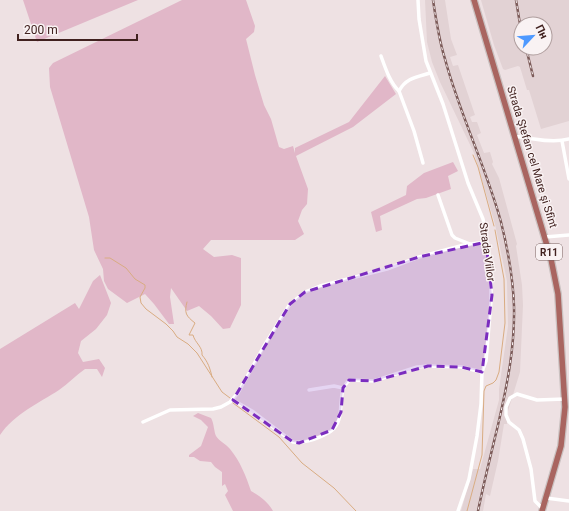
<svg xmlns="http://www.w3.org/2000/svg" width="569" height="511" font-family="Roboto,sans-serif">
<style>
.built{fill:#e2d2d4;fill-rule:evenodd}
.green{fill:#e1b7c8}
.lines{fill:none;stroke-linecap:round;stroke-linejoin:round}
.stream{stroke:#d9ac82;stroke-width:1}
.primary-casing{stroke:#cac1c0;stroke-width:8}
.street{stroke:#fff;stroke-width:3.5}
.primary{stroke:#a96560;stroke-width:5.5}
.rail-casing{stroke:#7c5b59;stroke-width:2.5}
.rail{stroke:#f9f2f3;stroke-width:1;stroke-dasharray:3;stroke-linecap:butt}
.marked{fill:#7b2cbf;fill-opacity:0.2;stroke:#7b2cbf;stroke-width:3;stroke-dasharray:8 5;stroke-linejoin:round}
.labels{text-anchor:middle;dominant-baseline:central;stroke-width:3;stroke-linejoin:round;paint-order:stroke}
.shield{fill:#f9f2f3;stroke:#78605f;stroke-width:1}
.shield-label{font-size:10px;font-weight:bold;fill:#41211f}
.street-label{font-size:11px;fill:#41211f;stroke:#f9f2f3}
</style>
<rect width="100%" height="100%" fill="#eee1e3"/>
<!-- built -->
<g class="built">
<polygon points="425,0 445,0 451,39 457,55 450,57 453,66 458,65 475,115 470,117 472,122 477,122 481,133 477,135 484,153 490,152 493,162 492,164 499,178 517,244 516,246 522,285 523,305 520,372 508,411 507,424 504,424 498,461 490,496 486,494 483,511 461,511 473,469 480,469 499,400 499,389 508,326 507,281 495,224 474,153 440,82 432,62 427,42"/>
<path d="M481 0H569V121L541 129 529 90H527L520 67 518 66 505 70 503 69 494 45ZM521 24H545V48H521Z"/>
</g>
<!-- green -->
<g class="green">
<polygon points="23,0 138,0 37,42"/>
<polygon points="182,0 246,0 255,26 254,32 246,39 255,75 264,105 271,119 279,147 284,149 293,146 295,153 295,148 349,122 385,76 396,94 353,127 296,156 308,189 307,204 302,210 298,221 304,234 295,240 211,240 203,249 214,257 232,255 241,258 241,305 230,328 223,329 211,316 199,306 187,311 171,288 170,297 174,324 169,324 154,304 145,294 127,303 108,289 104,281 103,269 94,250 89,217 50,87 49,68 53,63"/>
<polygon points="453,162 458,171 448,176 451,189 426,198 417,199 380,216 382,230 376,232 371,212 406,195 407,186 424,173"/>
<path d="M100 275 111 303 107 315 96 329 81 341 78 353 83 362 99 359 105 368 102 377 97 369H85C76 375 68 384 59 390 39 403 14 414 0 435V349L75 303 79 309 93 281Z"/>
<path d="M198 413 211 418C214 423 214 432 216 436 219 441 226 444 230 449 240 461 246 476 251 491 260 496 268 502 273 511H233L225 495 228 491 225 484 222 486V472L215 467 211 462 200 461 194 457H189V455L201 446 208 427 201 420 193 416Z"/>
</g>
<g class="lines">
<!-- stream -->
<g class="stream">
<polyline points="473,155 478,167 494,226"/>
<polyline points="105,258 110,258 126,268 135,279 145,285 145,288 140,297 141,303 146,309 166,324 173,331 177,337 188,344 197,353 222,392 230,398"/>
<path d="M187 302C184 313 186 316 195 323L189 335H193C195 343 203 347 202 355 208 362 210 368 212 377"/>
<polyline points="233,403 279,437 302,463 334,488 356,511"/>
<polyline points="467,511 482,455 484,391 486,386 493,383 496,380 499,372 505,323 504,279 495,230"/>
</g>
<!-- primary casing -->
<g class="primary-casing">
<polyline id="primary" points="474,0 551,259 558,294 565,407 561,446 542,511"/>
</g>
<!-- street -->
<g class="street">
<polyline points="418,0 419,19 426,61 443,104 468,183 483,219 485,229 491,268 491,301 486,361 482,372 481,404 477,436 469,479 458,511"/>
<path d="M381 56C385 67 390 83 399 91"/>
<path d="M516 137C522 136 527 138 534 139 546 141 558 142 569 139"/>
<polyline points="562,141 569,179"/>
<path d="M423 163 414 131 399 91C406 78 417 77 430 73"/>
<polyline points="438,195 452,235 455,238 470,244"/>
<polyline points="545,237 569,235"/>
<polyline points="309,390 334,386 343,388"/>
<path d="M233 400 252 411 293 442C302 443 311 441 320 437 324 435 328 433 331 431 348 419 334 391 350 380L374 381 417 367 428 366 461 367 482 372"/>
<polyline points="143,422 170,410 213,409 221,407 230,402 238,393 264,346 290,304 305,292 320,286 387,269 419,257 464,245 486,242"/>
<polyline points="546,498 569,501"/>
<polyline points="542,508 535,501 531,469 523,439 519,430 509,422 506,415 506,407 510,398 517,394 537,400 565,399"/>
</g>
<!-- primary -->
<use href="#primary" class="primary"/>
<!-- rail casing -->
<g class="rail-casing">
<g id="rail">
<path d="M433 0C436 20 439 40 445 59 460 115 486 167 501 222 508 250 513 278 514 306 515 347 507 386 498 425 491 454 484 482 478 511"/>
<polyline points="516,0 521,30"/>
<polyline points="526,48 533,76"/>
</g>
</g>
<!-- rail -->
<use href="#rail" class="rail"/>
</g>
<!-- marked area -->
<path class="marked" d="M486 242 492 295 482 372 461 367 428 366 374 381 349 380 343 388 341 412 332 430 299 443 293 442 233 400 290 304 305 292 419 257Z"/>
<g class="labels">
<!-- shield labels -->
<rect class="shield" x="536" y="244" width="26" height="16" rx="3"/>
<g class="shield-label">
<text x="549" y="252">R11</text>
</g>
<!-- street labels -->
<g class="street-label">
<text transform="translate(532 157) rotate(73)">Strada Ştefan cel Mare şi Sfînt</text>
<text transform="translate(487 252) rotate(82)">Strada Viilor</text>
</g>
</g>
<!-- north arrow -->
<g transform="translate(533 36) rotate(64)"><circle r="19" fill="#f9f2f3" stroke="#af9e9e"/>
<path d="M0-3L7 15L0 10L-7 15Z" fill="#4e99ff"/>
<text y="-6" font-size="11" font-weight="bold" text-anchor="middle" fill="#41211f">Пн</text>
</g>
<!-- scale -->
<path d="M18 34v6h119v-6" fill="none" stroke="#41211f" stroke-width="2"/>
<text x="24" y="34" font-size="12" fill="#41211f" stroke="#f9f2f3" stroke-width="3" paint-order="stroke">200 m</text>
</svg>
